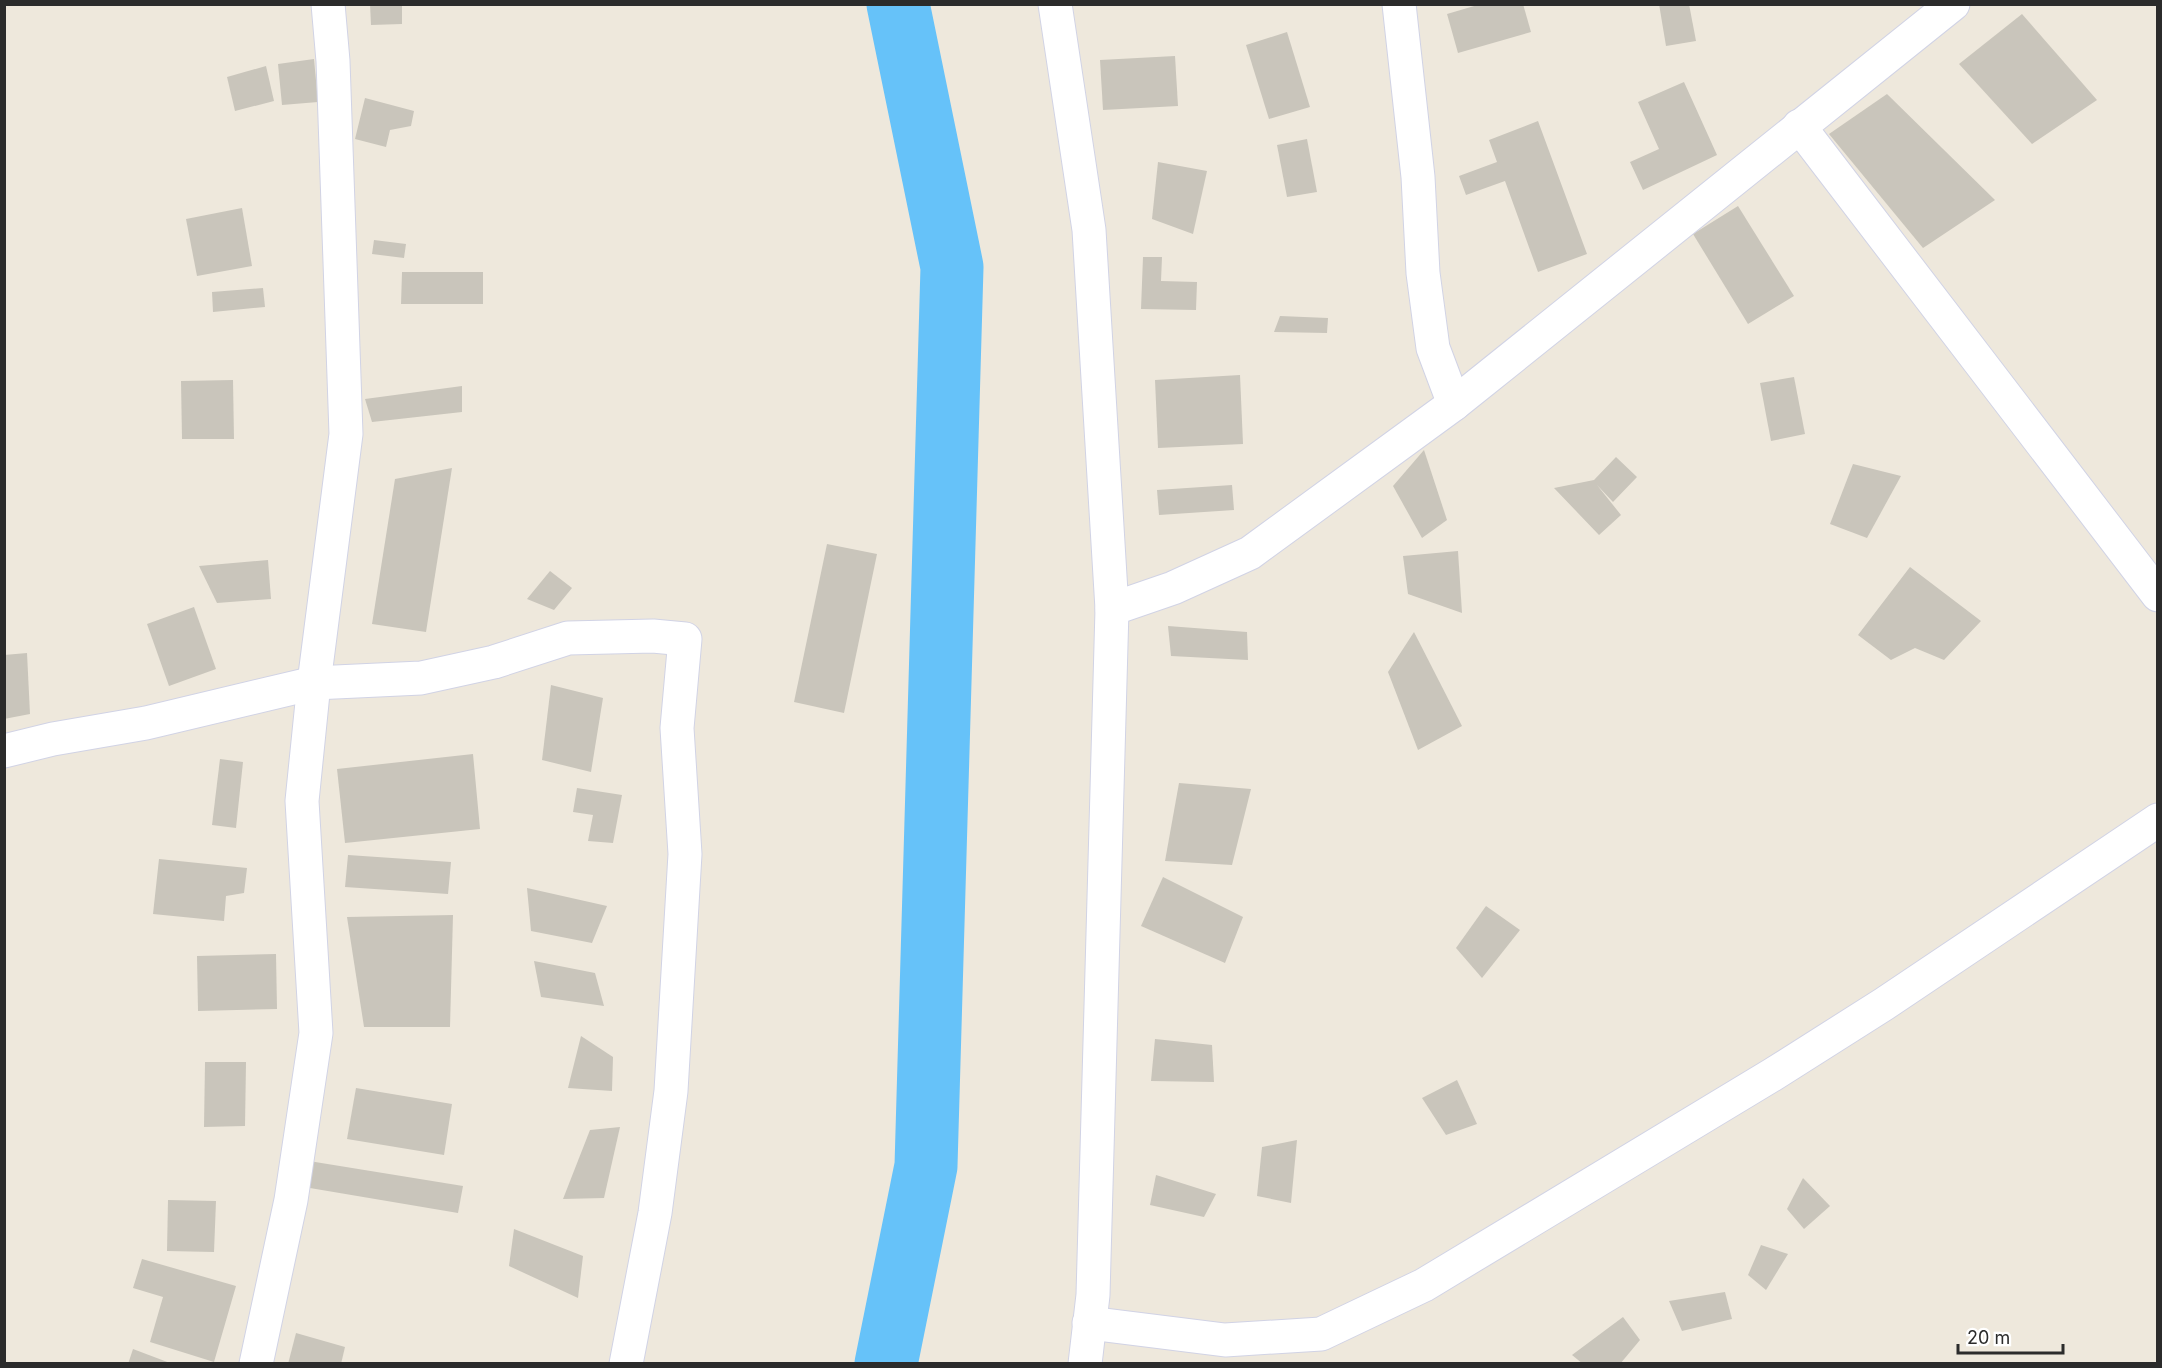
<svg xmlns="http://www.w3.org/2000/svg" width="2162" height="1368" font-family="Inter,sans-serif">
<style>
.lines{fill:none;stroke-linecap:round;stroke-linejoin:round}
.river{stroke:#66c2f9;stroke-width:63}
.building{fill:#c9c5bb}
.street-casing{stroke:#d1d3e5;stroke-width:35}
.secondary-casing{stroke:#d1d3e5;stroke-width:35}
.street{stroke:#fff;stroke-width:33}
.secondary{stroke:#fff;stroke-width:33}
</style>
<rect width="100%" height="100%" fill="#eee8dc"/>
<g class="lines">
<!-- river -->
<polyline class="river" points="886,1364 926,1166 952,267 898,4"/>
</g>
<!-- building -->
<g class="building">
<polygon points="370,4 402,4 402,24 371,25"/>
<polygon points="1481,4 1523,4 1531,32 1458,53 1447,14"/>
<polygon points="1659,4 1689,4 1696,41 1666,46"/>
<polygon points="2022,14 2097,100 2032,144 1959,64"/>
<polygon points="1287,32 1310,107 1269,119 1246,45"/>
<polygon points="1175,56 1178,106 1103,110 1100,60"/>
<polygon points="314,59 318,102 282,105 278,64"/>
<polygon points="266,66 274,101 235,111 227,77"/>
<polygon points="1684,82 1717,155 1643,190 1630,162 1659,149 1638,102"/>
<polygon points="1887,94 1995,200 1923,248 1829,134"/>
<polygon points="365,98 414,111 411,126 390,130 386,147 355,139"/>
<polygon points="1538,121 1587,254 1538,272 1505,181 1466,195 1459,176 1497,162 1489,140"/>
<polygon points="1307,139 1317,192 1287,197 1277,145"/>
<polygon points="1158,162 1207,171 1193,234 1152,219"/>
<polygon points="1738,206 1794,296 1748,324 1693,234"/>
<polygon points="242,208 252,266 197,276 186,219"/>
<polygon points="374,240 406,244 404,258 372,254"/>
<polygon points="1143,257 1162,257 1161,281 1197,282 1196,310 1141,309"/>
<polygon points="402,272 483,272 483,304 401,304"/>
<polygon points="263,288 265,307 213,312 212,292"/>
<polygon points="1280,316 1328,318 1327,333 1274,332"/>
<polygon points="1240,375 1243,444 1158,448 1155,380"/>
<polygon points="1794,377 1805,434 1771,441 1760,383"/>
<polygon points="233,380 234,439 182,439 181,381"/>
<polygon points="462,386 462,412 372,422 365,399"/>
<polygon points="1424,450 1447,520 1422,538 1393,486"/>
<polygon points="1616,457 1637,477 1613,502 1597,485 1621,515 1599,535 1554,488 1594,480"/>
<polygon points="1853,464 1901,476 1867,538 1830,524"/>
<polygon points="452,468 426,632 372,624 395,479"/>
<polygon points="1232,485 1234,510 1159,515 1157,490"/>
<polygon points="827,544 877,554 844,713 794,702"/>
<polygon points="1458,551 1462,613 1408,594 1403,556"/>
<polygon points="268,560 271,599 217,603 199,566"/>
<polygon points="1910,567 1981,621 1944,660 1915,648 1891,660 1858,635"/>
<polygon points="550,571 572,588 554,610 527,599"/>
<polygon points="194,607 216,669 169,686 147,624"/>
<polygon points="1168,626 1247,632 1248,660 1171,656"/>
<polygon points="1414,632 1462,726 1418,750 1388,672"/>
<polygon points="27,653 30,714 4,719 4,655"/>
<polygon points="551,685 603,698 591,772 542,760"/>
<polygon points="473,754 480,829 345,843 337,769"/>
<polygon points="220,759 243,762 236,828 212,825"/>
<polygon points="1179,783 1251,789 1232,865 1165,861"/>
<polygon points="577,788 622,795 613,843 588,841 593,815 573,812"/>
<polygon points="348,855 451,862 448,894 345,887"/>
<polygon points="159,859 247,868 244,893 226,896 224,921 153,914"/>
<polygon points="1163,877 1243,917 1225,963 1141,926"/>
<polygon points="527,888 607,906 592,943 531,931"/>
<polygon points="1486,906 1520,930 1482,978 1456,948"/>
<polygon points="453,915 450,1027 364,1027 347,917"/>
<polygon points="276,954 277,1009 198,1011 197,956"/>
<polygon points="534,961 595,973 604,1006 541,997"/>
<polygon points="581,1036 613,1057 612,1091 568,1088"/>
<polygon points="1155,1039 1212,1045 1214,1082 1151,1081"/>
<polygon points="205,1062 246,1062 245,1126 204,1127"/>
<polygon points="1457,1080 1477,1124 1446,1135 1422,1098"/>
<polygon points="356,1088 452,1104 444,1155 347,1139"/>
<polygon points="620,1127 604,1198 563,1199 590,1130"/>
<polygon points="1297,1140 1291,1203 1257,1196 1262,1147"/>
<polygon points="309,1161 463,1186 458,1213 304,1187"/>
<polygon points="1156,1175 1216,1194 1204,1217 1150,1205"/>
<polygon points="1803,1178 1830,1206 1804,1229 1787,1209"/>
<polygon points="168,1200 216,1201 214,1252 167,1251"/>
<polygon points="514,1229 583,1256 578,1298 509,1266"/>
<polygon points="1761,1245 1788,1254 1766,1290 1748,1275"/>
<polygon points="142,1259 236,1286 214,1362 150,1342 163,1297 133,1288"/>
<polygon points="1725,1292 1732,1319 1682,1331 1669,1301"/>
<polygon points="1623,1317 1640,1340 1620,1364 1583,1364 1572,1355"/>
<polygon points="296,1333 345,1347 341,1364 288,1364"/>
<polygon points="133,1349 170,1363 170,1364 128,1364"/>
</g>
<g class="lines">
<!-- street casing -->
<g class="street-casing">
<g id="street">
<polyline points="1399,4 1418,177 1423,273 1433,348 1454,404"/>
<polyline points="1799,126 2158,595"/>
<polyline points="1112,609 1173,588 1250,553 1454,404 1953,4"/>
<polyline points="4,751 53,739 146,723 314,683 421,678 494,662 568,638 653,636 685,639 677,728 685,854 671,1091 655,1213 626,1364"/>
<polyline points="1089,1323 1225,1340 1321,1334 1424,1285 1772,1075 1884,1004 2158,820"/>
<polyline points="256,1364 291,1200 316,1033 302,801 314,683 346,434 333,61 328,4"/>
</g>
</g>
<!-- secondary casing -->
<g class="secondary-casing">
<polyline id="secondary" points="1055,4 1089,230 1112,609 1093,1295 1085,1364"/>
</g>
<!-- street -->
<use href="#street" class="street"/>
<!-- secondary -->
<use href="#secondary" class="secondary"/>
</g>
<!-- border -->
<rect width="2162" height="1368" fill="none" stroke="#2b2b2b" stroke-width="12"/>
<!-- scale -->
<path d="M1958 1344v9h105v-9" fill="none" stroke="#2b2b2b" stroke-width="3"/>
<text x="1967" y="1344" font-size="18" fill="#2b2b2b" stroke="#ffffff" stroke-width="4.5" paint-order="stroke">20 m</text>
</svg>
